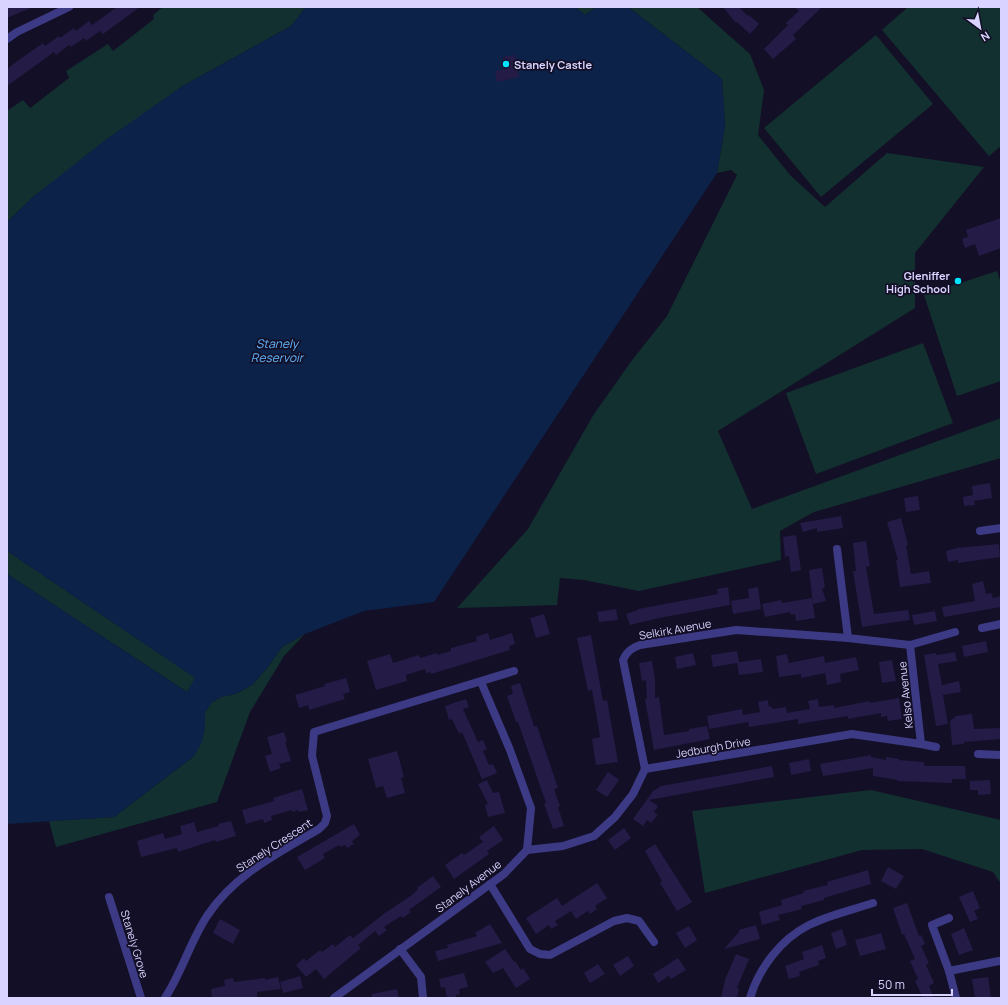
<svg xmlns="http://www.w3.org/2000/svg" width="1008" height="1005" font-family="Manrope,sans-serif">
<style>
.green{fill:#12302f}
.water{fill:#0c2248}
.building{fill:#241b47}
.lines{fill:none;stroke-linecap:round;stroke-linejoin:round}
.street{stroke:#3d3a85;stroke-width:8}
.poi-dot{fill:#00e5ff;stroke:#130f26;stroke-width:1.5}
.labels{text-anchor:middle;dominant-baseline:central;stroke-width:3.5;stroke-linejoin:round;paint-order:stroke}
.poi-label{font-size:11px;font-weight:bold;fill:#d9d4ff;stroke:#130f26;text-anchor:start}
.street-label{font-size:11px;fill:#d9d4ff;stroke:#130f26}
.water-label{font-size:12px;font-style:italic;fill:#62b6ff;stroke:#130f26}
</style>
<rect width="100%" height="100%" fill="#130f26"/>
<!-- green -->
<g class="green">
<polygon points="163,7 306,7 291,26 181,87 33,197 7,222 7,111 23,100 30,108 69,78 66,71 108,44 113,51 154,19 153,15"/>
<polygon points="575,7 596,7 585,15"/>
<polygon points="628,7 697,7 750,54 764,90 758,135 790,175 825,207 887,153 984,167 915,253 915,308 718,431 752,509 1001,418 1001,458 814,512 780,531 781,560 639,591 584,580 560,578 557,605 457,608 528,529 594,414 633,359 667,316 737,175 731,170 717,173 725,126 722,79"/>
<polygon points="908,7 1001,7 1001,146 989,156 882,30"/>
<polygon points="876,35 933,104 821,197 764,128"/>
<polygon points="997,271 1001,283 1001,381 957,396 924,295"/>
<polygon points="923,343 953,423 816,474 786,393"/>
<polygon points="7,551 196,678 187,692 7,574"/>
<polygon points="305,634 284,656 250,712 217,802 56,847 49,821 114,817 194,756 205,728 205,713 211,703 221,697 235,694 252,685 267,668 282,647"/>
<polygon points="871,790 1001,820 1001,884 993,872 922,849 862,850 705,893 692,811"/>
</g>
<!-- water -->
<polygon class="water" points="306,7 575,7 585,15 596,7 628,7 722,79 725,126 717,173 434,602 364,611 305,634 282,647 267,668 252,685 235,694 221,697 211,703 205,713 205,728 202,742 194,756 114,817 7,824 7,574 187,692 195,678 7,551 7,222 33,197 104,141 181,87 291,26"/>
<!-- building -->
<g class="building">
<polygon points="7,7 33,7 7,18"/>
<polygon points="117,7 140,7 103,34 100,31 86,41 84,38 71,47 69,45 56,55 54,52 7,86 7,69 16,62 43,43 45,46 59,36 60,38 74,28 76,31 89,21 92,25"/>
<polygon points="723,7 739,7 748,16 749,15 759,24 750,34 737,22 736,23"/>
<polygon points="795,7 822,7 793,35 796,39 773,59 764,49 788,25 786,23 799,11"/>
<polygon points="515,55 519,77 497,82 495,71 505,69 503,57"/>
<polygon points="1001,218 1001,248 979,256 975,244 965,248 962,239 968,237 966,230"/>
<polygon points="990,483 992,498 974,501 975,505 964,506 963,497 973,495 972,486"/>
<polygon points="918,496 920,510 906,512 904,498"/>
<polygon points="841,516 843,528 817,532 817,528 803,532 800,523"/>
<polygon points="901,518 908,545 906,545 911,574 929,571 931,583 900,587 896,560 898,560 887,522"/>
<polygon points="796,535 801,570 791,572 789,556 785,557 783,537"/>
<polygon points="866,541 870,566 866,567 874,614 908,610 910,620 862,627 853,571 856,571 853,543"/>
<polygon points="999,544 1000,557 958,563 958,560 948,562 946,551 957,548"/>
<polygon points="822,568 825,588 822,588 826,601 813,604 809,570"/>
<polygon points="983,581 986,594 991,593 993,598 1001,596 1001,607 944,617 942,607 975,601 972,584"/>
<polygon points="728,587 730,605 659,618 630,625 626,614 638,610 638,609 718,594 717,589"/>
<polygon points="758,587 761,609 733,614 731,601 749,598 748,589"/>
<polygon points="812,598 815,618 796,621 795,614 791,615 790,612 765,617 762,604 781,600 782,603"/>
<polygon points="616,609 618,620 599,622 597,612"/>
<polygon points="935,611 937,621 914,625 912,615"/>
<polygon points="544,614 550,634 536,638 530,618"/>
<polygon points="488,633 490,640 512,633 515,644 509,646 510,650 431,674 430,672 426,673 425,669 406,675 407,681 376,690 367,661 390,654 393,663 419,655 420,658 437,653 437,655 451,651 451,648 477,641 476,637"/>
<polygon points="591,635 603,701 607,700 618,762 596,765 592,739 600,737 598,724 592,690 588,691 577,638"/>
<polygon points="986,641 988,652 964,657 962,646"/>
<polygon points="737,651 739,662 761,659 763,672 739,675 737,663 713,667 711,655"/>
<polygon points="955,652 957,661 938,664 942,685 959,681 961,692 943,695 948,724 936,726 924,655 936,653 936,655"/>
<polygon points="693,653 696,665 677,669 675,657"/>
<polygon points="787,654 789,663 824,656 825,663 856,657 859,670 840,674 841,682 827,685 825,673 801,678 801,674 779,677 776,656"/>
<polygon points="892,660 896,681 882,683 879,662"/>
<polygon points="652,661 655,679 655,698 659,697 664,735 689,731 689,729 707,726 710,739 654,750 645,699 647,699 646,680 642,681 639,663"/>
<polygon points="346,678 350,692 343,694 345,699 309,710 308,705 299,708 295,695 325,686 324,684"/>
<polygon points="520,683 534,726 537,726 558,788 554,789 560,806 558,807 564,826 553,829 544,804 546,803 518,722 516,722 507,696 513,694 511,686"/>
<polygon points="899,698 902,719 888,721 887,716 881,717 881,713 848,719 848,716 798,724 798,719 749,727 748,722 709,729 707,716 742,709 743,715 760,712 758,702 768,700 769,707 772,706 772,709 786,707 787,713 810,709 808,701 818,699 819,707 834,705 834,708 870,701 870,703"/>
<polygon points="466,699 469,707 463,709 478,742 483,740 487,749 483,751 489,765 493,764 497,773 482,779 462,732 459,734 452,719 449,720 445,706"/>
<polygon points="972,714 974,729 1000,728 1001,739 964,742 964,744 952,745 950,721 956,716"/>
<polygon points="284,732 287,741 285,742 291,761 279,764 281,768 270,772 265,756 272,754 267,737"/>
<polygon points="397,751 404,777 401,778 405,793 387,798 383,786 376,788 368,759"/>
<polygon points="871,755 871,757 886,760 886,757 899,759 899,760 924,762 924,766 965,766 966,779 952,779 952,783 897,781 898,780 873,776 873,768 823,776 820,764"/>
<polygon points="809,759 811,771 791,775 789,763"/>
<polygon points="772,766 774,777 649,800 658,806 654,812 658,815 651,823 647,820 643,826 633,819 653,791 661,786"/>
<polygon points="608,772 619,780 607,797 596,790"/>
<polygon points="487,780 493,793 499,792 505,813 488,817 485,805 488,804 478,784"/>
<polygon points="990,780 991,794 978,795 978,790 970,790 970,781"/>
<polygon points="302,789 308,810 299,812 298,810 292,812 292,810 271,816 272,820 264,823 263,819 246,824 242,810 274,801 273,798"/>
<polygon points="231,821 236,836 216,842 215,840 178,852 177,848 141,857 137,841 163,833 165,839 182,834 180,826 194,822 197,832 219,826 218,824"/>
<polygon points="354,824 360,835 352,841 354,844 347,848 345,845 340,847 339,845 323,854 325,858 305,870 297,857"/>
<polygon points="494,826 503,840 487,851 489,854 454,879 445,865 462,853 464,855 483,842 479,837"/>
<polygon points="624,828 631,838 615,850 608,840"/>
<polygon points="655,844 692,902 677,911 660,883 662,881 645,851"/>
<polygon points="888,867 904,876 896,889 881,881"/>
<polygon points="868,870 871,884 824,898 824,900 801,906 802,909 778,915 780,920 762,925 759,912 782,905 781,900 804,893 803,891 828,885 827,882"/>
<polygon points="433,876 441,887 409,910 411,912 403,918 401,916 384,927 387,930 379,936 375,931 358,945 361,948 324,979 316,969 306,977 296,965 304,958 306,961 320,950 322,952 333,944 335,947 350,935 353,938 385,913 412,895 418,889 417,888"/>
<polygon points="597,883 607,898 595,906 597,909 590,914 588,911 576,919 571,911 555,921 558,925 551,929 549,925 536,934 526,918 557,898 562,906"/>
<polygon points="973,891 980,908 974,911 978,919 970,922 959,897"/>
<polygon points="907,903 919,936 921,935 925,944 921,946 929,963 926,965 934,983 929,986 934,998 923,998 915,981 918,979 910,961 915,959 904,934 902,934 893,908"/>
<polygon points="220,919 240,930 233,944 213,933"/>
<polygon points="490,924 502,943 438,961 435,951 448,948 447,945 477,936 475,933"/>
<polygon points="756,925 760,939 724,949 739,932 739,930"/>
<polygon points="689,926 697,940 685,948 676,933"/>
<polygon points="964,928 973,950 959,955 951,934"/>
<polygon points="842,929 847,945 836,949 831,933"/>
<polygon points="881,933 886,949 860,956 855,940"/>
<polygon points="822,945 826,958 818,961 819,965 799,972 800,976 789,979 785,966 804,959 802,952"/>
<polygon points="505,949 514,962 515,961 521,970 523,968 530,979 516,988 503,968 493,973 485,962"/>
<polygon points="736,954 749,959 737,988 739,989 737,998 721,998 725,980"/>
<polygon points="628,956 634,966 620,976 613,965"/>
<polygon points="678,958 686,970 671,979 669,976 658,983 653,974"/>
<polygon points="598,964 605,974 590,983 584,973"/>
<polygon points="464,973 468,987 459,989 460,994 456,995 456,998 447,998 445,987 441,988 439,979"/>
<polygon points="300,976 303,988 283,993 280,982"/>
<polygon points="278,977 281,989 257,992 257,997 212,998 211,989 225,986 224,980 233,978 234,982 265,978 265,980"/>
<polygon points="988,977 991,998 975,998 972,979"/>
<polygon points="397,989 399,998 372,998 372,994"/>
</g>
<g class="lines">
<!-- street -->
<g class="street">
<polyline points="7,39 17,32 69,7"/>
<polyline points="980,531 1001,528"/>
<polyline points="837,549 848,638"/>
<polyline points="982,628 1001,624"/>
<polyline points="910,645 921,744"/>
<polyline points="978,754 1001,755"/>
<path d="M645 769 623 660C627 651 632 648 640 645L736 630 848 638 910 645 955 632"/>
<polyline points="527,850 563,846 594,836 615,817 633,794 645,769 852,734 921,744 936,747"/>
<polyline points="490,884 530,949 540,954 550,955 614,921 627,918 639,921 654,942"/>
<polyline points="109,897 141,998"/>
<polyline points="949,918 932,925 949,971 956,998"/>
<polyline points="400,949 421,977 423,998"/>
<polyline points="949,971 999,961"/>
<path d="M165 998C182 972 190 942 207 916 234 875 278 853 319 829L325 823 327 816 312 756 314 732 514 671"/>
<polyline points="334,998 504,874 527,850 531,808 510,750 481,682"/>
<path d="M750 998C759 968 781 939 809 925 829 915 852 910 873 903"/>
</g>
</g>
<!-- markers -->
<g class="poi-dot">
<circle cx="506" cy="64" r="4"/>
<circle cx="958" cy="281" r="4"/>
</g>
<g class="labels">
<!-- poi labels -->
<g class="poi-label">
<text x="514" y="64">Stanely Castle</text>
<text x="950" y="275" text-anchor="end">Gleniffer<tspan x="950" dy="13">High School</tspan></text>
</g>
<!-- street labels -->
<g class="street-label">
<text transform="translate(675 629) rotate(-10)">Selkirk Avenue</text>
<text transform="translate(905 695) rotate(-96)">Kelso Avenue</text>
<text transform="translate(713 747) rotate(-10)">Jedburgh Drive</text>
<text transform="translate(274 845) rotate(-33)">Stanely Crescent</text>
<text transform="translate(468 886) rotate(-37)">Stanely Avenue</text>
<text transform="translate(135 944) rotate(73)">Stanely Grove</text>
</g>
<!-- water labels -->
<g class="water-label">
<text x="277" y="343">Stanely<tspan x="277" dy="14">Reservoir</tspan></text>
</g>
</g>
<!-- border -->
<rect width="1008" height="1005" fill="none" stroke="#d9d4ff" stroke-width="16"/>
<!-- north arrow -->
<g transform="translate(980 28) rotate(148)" stroke="#130f26" stroke-width="3" paint-order="stroke">
<path d="M0-3L7 15L0 10L-7 15Z" fill="#d9d4ff"/>
<text y="-6" font-size="11" font-weight="bold" text-anchor="middle" fill="#d9d4ff">N</text>
</g>
<!-- scale -->
<path d="M872 989v6h80v-6" fill="none" stroke="#d9d4ff" stroke-width="2"/>
<text x="878" y="989" font-size="12" fill="#d9d4ff" stroke="#130f26" stroke-width="3" paint-order="stroke">50 m</text>
</svg>
